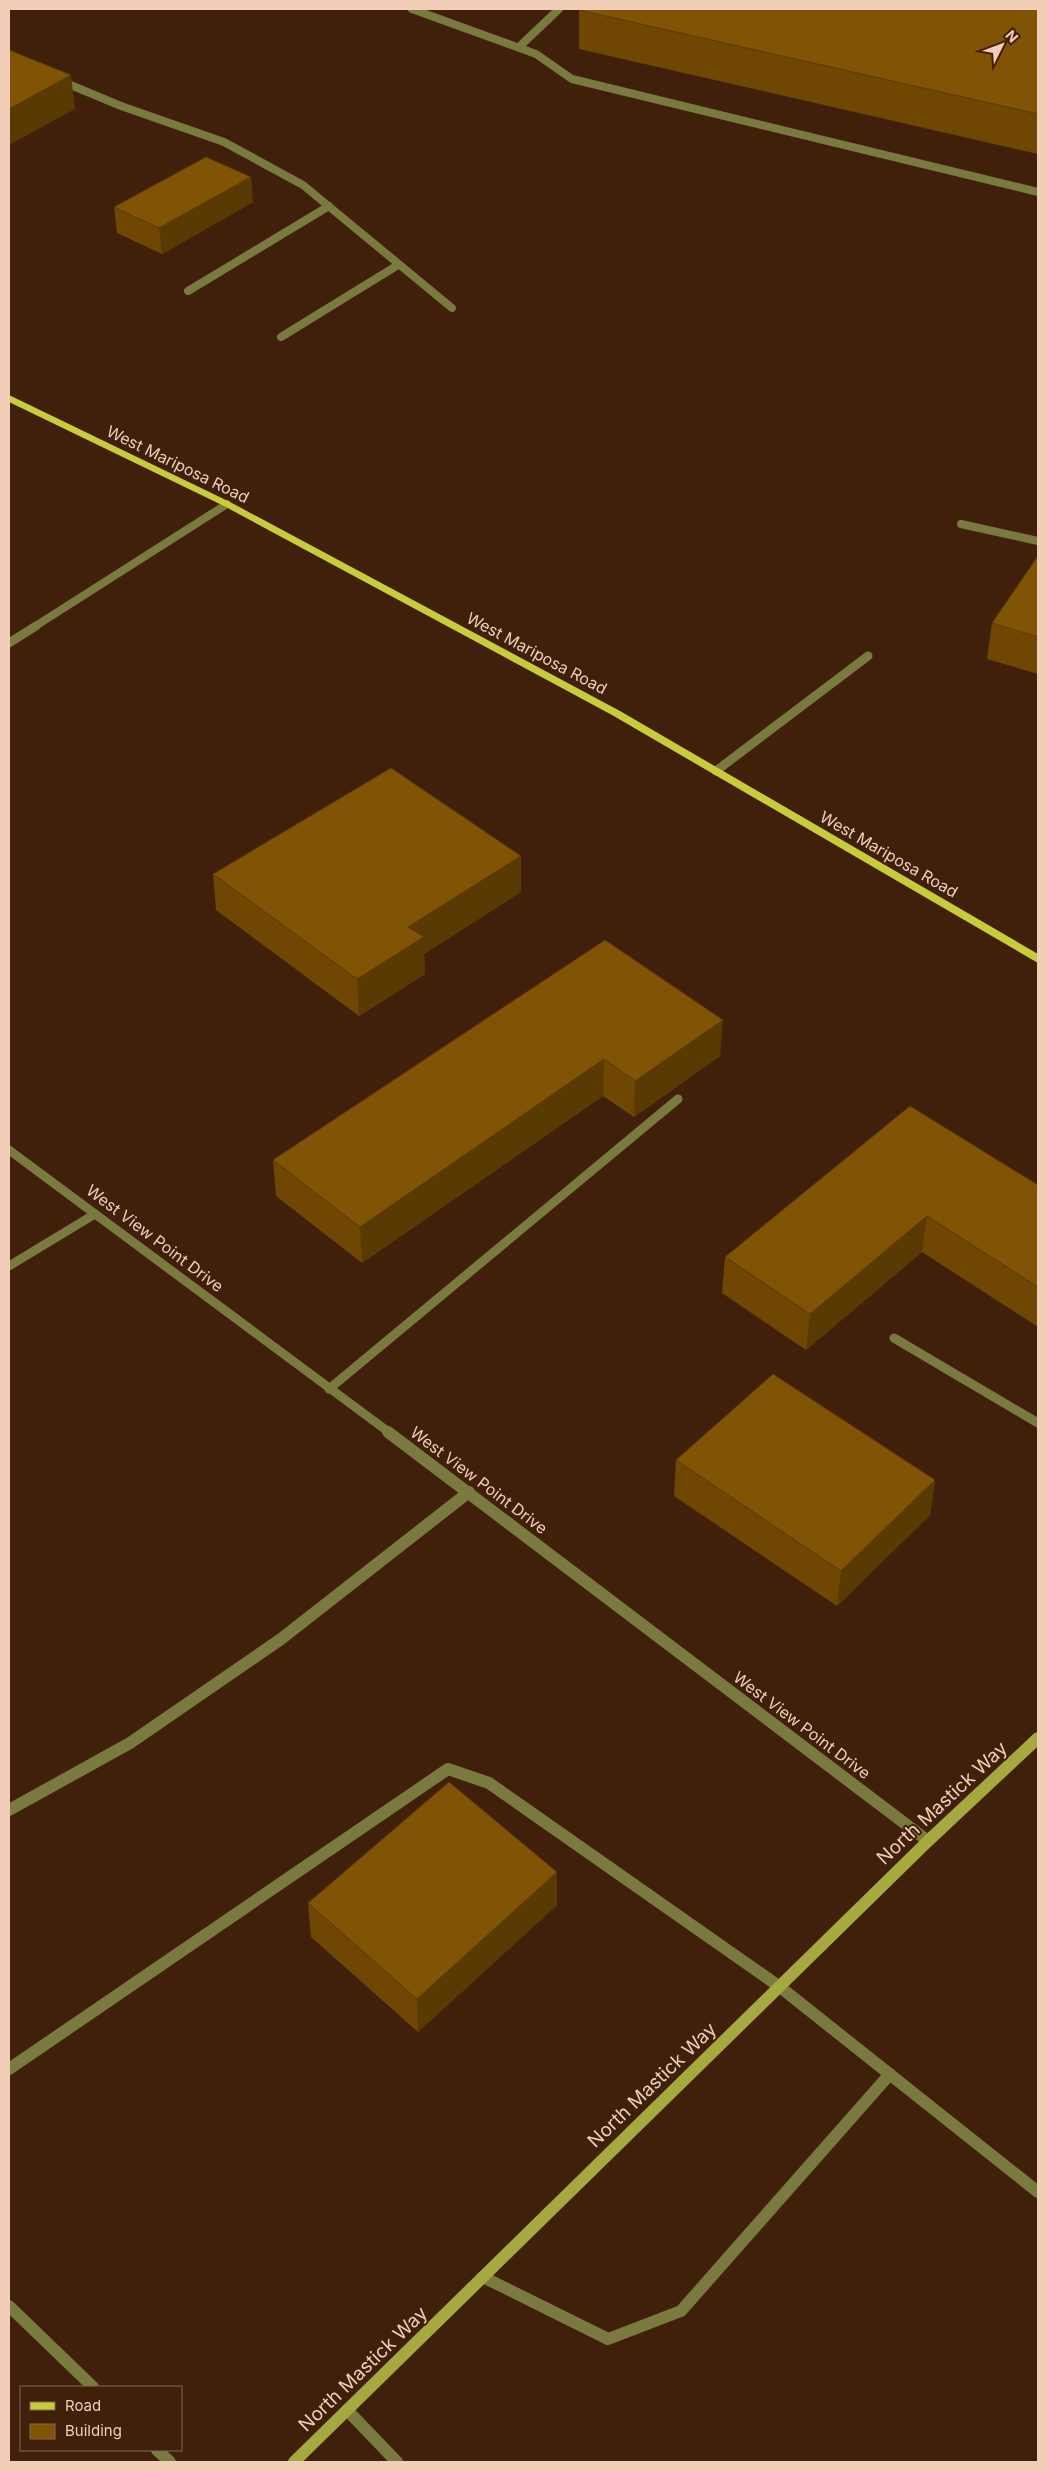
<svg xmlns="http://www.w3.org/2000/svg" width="1047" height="2471" font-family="Inter,sans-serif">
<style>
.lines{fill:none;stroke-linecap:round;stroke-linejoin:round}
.lane-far2{stroke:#787b3d;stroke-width:8}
.lane-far1{stroke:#787b3d;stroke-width:9}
.lane{stroke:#787b3d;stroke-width:12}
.street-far1{stroke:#787b3d;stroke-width:9}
.street{stroke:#787b3d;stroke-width:12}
.secondary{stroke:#a4a940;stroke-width:12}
.primary{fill:#c7cc3d;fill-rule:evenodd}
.wall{fill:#6f4703}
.shaded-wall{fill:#5a3a03}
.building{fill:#815304;stroke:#5a3a03}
.labels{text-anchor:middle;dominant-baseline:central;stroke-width:4;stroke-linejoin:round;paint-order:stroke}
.street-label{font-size:16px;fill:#f2ceb9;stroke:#41200b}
.near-street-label{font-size:19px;fill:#f2ceb9;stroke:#41200b}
</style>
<rect width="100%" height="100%" fill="#41200b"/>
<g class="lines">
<!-- lane-far2 -->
<g class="lane-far2">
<polyline points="412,9 536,54 572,79 1038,192"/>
<polyline points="519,47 559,9"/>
<polyline points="61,81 121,106 224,142 303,185 452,308"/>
<polyline points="188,291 329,206"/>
<polyline points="281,337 398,265"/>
<polyline points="961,524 1038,541"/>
<polyline points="34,627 227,504"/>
</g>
<!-- lane-far1 -->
<g class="lane-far1">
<polyline points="9,643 36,626"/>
<polyline points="716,771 868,656"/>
<polyline points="9,1266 95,1214"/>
<polyline points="894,1338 1038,1423"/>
<polyline points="329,1389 678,1099"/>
</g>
<!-- lane -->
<g class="lane">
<polyline points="9,1810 130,1743 281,1639 469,1492"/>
<polyline points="9,2069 448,1769 489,1783 780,1987 1038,2192"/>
<polyline points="483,2277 608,2339 681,2311 890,2074"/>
<polyline points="9,2306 93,2387"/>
<polyline points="347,2410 397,2462"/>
<polyline points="157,2450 170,2462"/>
</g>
<!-- street-far1 -->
<polyline class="street-far1" points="9,1150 390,1433"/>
<!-- street -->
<polyline class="street" points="388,1432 928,1841"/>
<!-- secondary -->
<polyline class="secondary" points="294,2462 928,1841 1038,1738"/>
<!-- primary -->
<polygon class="primary" points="9,395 230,502 620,711 1038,954 1038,963 612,715 224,506 9,402"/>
</g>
<!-- wall -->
<g class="wall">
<polygon points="1038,9 1038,154 579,49 579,10"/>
<polygon points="253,202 162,254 117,233 114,207"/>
<polygon points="1038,556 1038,674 987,659 992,623"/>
<polygon points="213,874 521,892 424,954 425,974 359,1016 216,910"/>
<polygon points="605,940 720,1056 634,1117 603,1096 362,1263 276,1196 273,1160"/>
<polygon points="1038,1185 1038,1327 922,1252 806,1350 722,1293 725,1257"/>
<polygon points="676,1460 935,1480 930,1515 837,1606 674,1496"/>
<polygon points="557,1872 557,1905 418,2032 311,1937 308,1903"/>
</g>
<!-- shaded-wall -->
<g class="shaded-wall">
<polygon points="71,75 75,109 9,145 9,109"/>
<polygon points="251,177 253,202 162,254 159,228"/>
<polygon points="521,856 521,892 424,954 425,974 359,1016 357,979 408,927"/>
<polygon points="723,1020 720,1056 634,1117 635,1081"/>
<polygon points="604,1059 603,1096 362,1263 360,1227"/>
<polygon points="927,1216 922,1252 806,1350 810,1314"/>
<polygon points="935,1480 930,1515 837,1606 841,1571"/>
<polygon points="557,1872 557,1905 418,2032 417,1999"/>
</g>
<!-- building -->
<g class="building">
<polygon points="580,9 1038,9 1038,114 579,10"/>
<polygon points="9,50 71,75 9,109"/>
<polygon points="206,157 251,177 159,228 114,207"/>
<polygon points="1038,556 1038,637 992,623"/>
<polygon points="391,768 521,856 408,927 424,937 357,979 213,874"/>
<polygon points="605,940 723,1020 635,1081 604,1059 360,1227 273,1160"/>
<polygon points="910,1106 1038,1185 1038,1287 927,1216 810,1314 725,1257"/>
<polygon points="773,1374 935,1480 841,1571 676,1460"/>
<polygon points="449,1782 557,1872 417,1999 308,1903"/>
</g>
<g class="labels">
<!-- street labels -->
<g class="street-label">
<text transform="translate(178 464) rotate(26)">West Mariposa Road</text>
<text transform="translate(537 653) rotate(28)">West Mariposa Road</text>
<text transform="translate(889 854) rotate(30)">West Mariposa Road</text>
<text transform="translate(155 1238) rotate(37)">West View Point Drive</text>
<text transform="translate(479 1480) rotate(37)">West View Point Drive</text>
<text transform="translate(802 1725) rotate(37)">West View Point Drive</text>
</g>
<!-- near-street labels -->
<g class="near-street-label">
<text transform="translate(942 1803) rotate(-43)">North Mastick Way</text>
<text transform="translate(652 2085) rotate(-44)">North Mastick Way</text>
<text transform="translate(363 2369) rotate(-44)">North Mastick Way</text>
</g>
</g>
<!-- border -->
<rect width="1047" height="2471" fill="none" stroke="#f2ceb9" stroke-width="20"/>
<!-- legend -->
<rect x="20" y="2386" width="162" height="65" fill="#41200b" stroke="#886651"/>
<rect x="30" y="2402" width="25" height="8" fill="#c7cc3d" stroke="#886651"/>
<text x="65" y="2411" font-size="15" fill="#f2ceb9">Road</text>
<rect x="30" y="2424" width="25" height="15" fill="#815304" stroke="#886651"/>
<text x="65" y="2436" font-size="15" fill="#f2ceb9">Building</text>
<!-- north arrow -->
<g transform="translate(1002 45) rotate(48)" stroke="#41200b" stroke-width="4" paint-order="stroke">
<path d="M0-4L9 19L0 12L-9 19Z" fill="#f2ceb9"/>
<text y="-8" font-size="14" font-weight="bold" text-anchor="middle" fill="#f2ceb9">N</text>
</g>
</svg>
